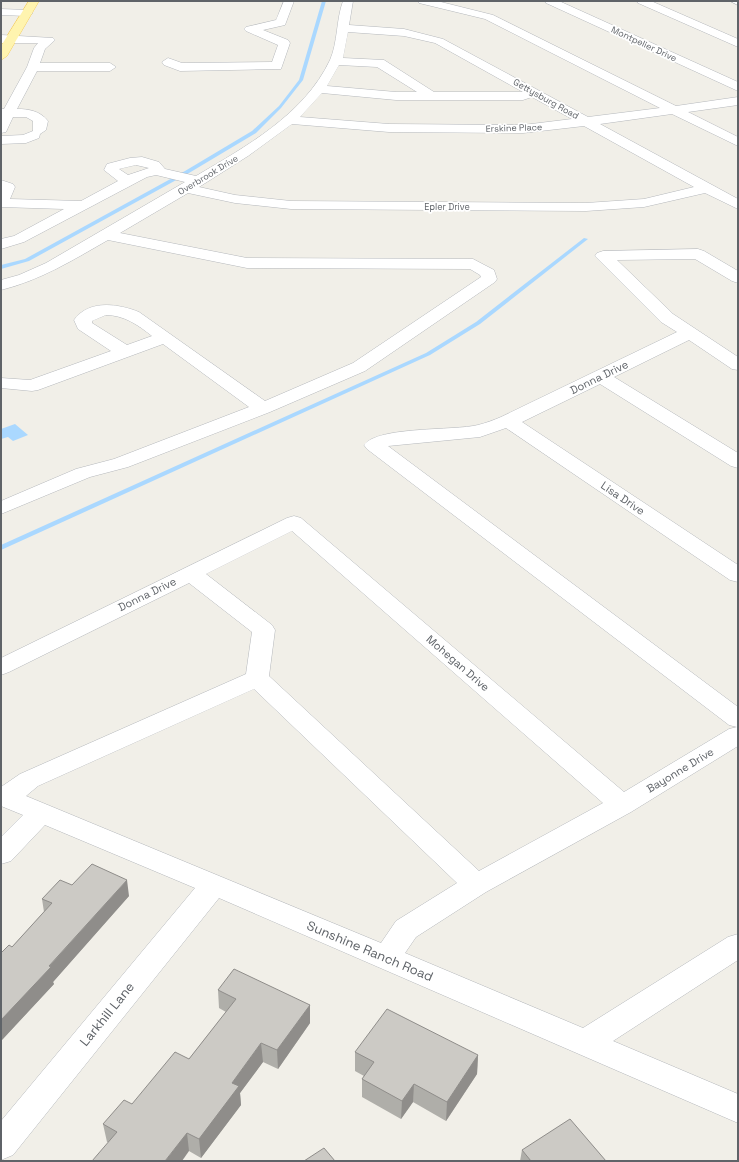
<svg xmlns="http://www.w3.org/2000/svg" width="739" height="1162" font-family="'Space Grotesk',sans-serif">
<style>
.water{fill:#aad8ff}
.lines{fill:none;stroke-linecap:round;stroke-linejoin:round}
.stream{fill:#aad8ff;fill-rule:evenodd}
.minor-casing{stroke:#b5b8bc;stroke-width:1}
.major-casing{stroke:#f6ce5c;stroke-width:1}
.minor{fill:#fff;fill-rule:evenodd}
.major{fill:#fff4af;fill-rule:evenodd}
.wall{fill:#afaea9}
.shaded-wall{fill:#8f8d8a}
.building{fill:#cccac5;stroke:#8f8d8a}
.labels{text-anchor:middle;dominant-baseline:central;stroke-width:3.5;stroke-linejoin:round;paint-order:stroke}
.far-street-label{font-size:9px;fill:#5f6368;stroke:#fff}
.street-label{font-size:11px;fill:#5f6368;stroke:#fff}
.near-street-label{font-size:13px;fill:#5f6368;stroke:#fff}
</style>
<rect width="100%" height="100%" fill="#f1efe8"/>
<!-- water -->
<polygon class="water" points="15,424 28,435 13,441 8,437 1,439 1,429"/>
<g class="lines">
<!-- stream -->
<g class="stream">
<polygon points="322,1 326,1 303,80 281,108 256,133 189,173 29,261 1,269 1,265 25,259 185,171 252,131 279,106 299,80"/>
<polygon points="584,238 588,239 480,324 430,355 1,550 1,545 426,353 476,322"/>
</g>
<!-- minor casing -->
<g class="minor-casing">
<g id="minor">
<polygon points="284,1 294,1 285,25 263,30 288,40 290,43 281,69 180,71 164,65 162,62 168,58 182,63 272,62 278,45 246,31 244,29 246,27 276,20"/>
<path d="M343 1H353L349 25 404 29 443 39 588 117 660 108 485 19 419 3 418 1H437L493 15 676 106 738 97V105L688 112 738 137V146L672 114 600 124 738 199V209L705 193 644 207 586 211 291 209 235 203 188 193 120 233 247 258 473 259 494 270 497 279 495 282 365 371 270 412 128 467 90 477 1 514V501L76 469 114 459 249 407 163 344 38 390 32 391 1 388V378L30 380 111 351 78 329 74 320C89 299 119 304 139 312L265 401 353 363 481 277 480 275 470 269 247 268 108 240C73 260 41 280 1 290V280L19 275 46 263 185 182 156 175 147 177 24 242 1 249V239L14 236 64 209 1 207V180L13 184 15 187 10 199 81 201 118 181 104 170 107 164 130 158 142 157 159 162 165 169 196 176C245 147 304 115 330 60 338 42 336 20 343 1ZM348 32 404 36 435 43 523 92H434L384 60 343 58ZM339 65 377 67 417 92H396L327 86ZM322 93 396 100H523L532 97 572 119 523 125 389 124 300 117ZM292 124 389 132 523 133 584 126 694 187 644 199 586 203 291 201 235 195 199 187 248 156ZM136 165 149 168 128 175 119 169ZM106 315C124 315 138 325 152 336L127 345 92 323V321Z"/>
<polygon points="545,1 559,1 738,82 738,91 546,3"/>
<polygon points="637,1 651,1 738,39 738,47 638,3"/>
<polygon points="730,1 738,1 738,5"/>
<polygon points="1,9 27,10 33,13 27,16 1,15"/>
<path d="M1 35 53 38 55 40 45 49 40 63H110L116 67 110 71H37L17 109C29 109 40 111 48 121L46 130 40 134 39 138 26 143 1 144V136L23 135 33 131V121L26 117H13L6 132 1 133V109H4L27 67 34 48 38 43H1Z"/>
<path d="M698 249 704 251 738 271V283L732 281 695 259 617 260 673 314 738 357V370L732 369 689 340 614 377 738 453V468L731 466 600 384 522 422 738 565V582L730 580 506 428 480 437 388 446 738 707V746L631 812 486 892 416 937 405 953 583 1028 728 937 738 934V960L613 1041 738 1094V1123L219 898 13 1155 1 1160V1121L195 888 45 825 11 861 1 864V837L23 815 1 806V787L20 774 246 674 252 632 189 583 9 672 1 675V658L287 518 294 516 301 518 624 792 729 729 737 727 729 725 367 449 364 445C378 426 454 431 478 425 486 423 494 420 501 417L677 332 661 322 595 256 597 253 603 251ZM292 531 603 803 479 871 269 676 275 630 272 625 206 574ZM254 689 457 883 396 921 381 943 26 796 38 786Z"/>
</g>
</g>
<!-- major casing -->
<g class="major-casing">
<polygon id="major" points="29,1 39,1 7,56 1,60 1,46"/>
</g>
<!-- minor -->
<use href="#minor" class="minor"/>
<!-- major -->
<use href="#major" class="major"/>
</g>
<!-- wall -->
<g class="wall">
<polygon points="72,885 129,896 53,982 54,984 1,1041 1,953 12,947 44,912 42,899"/>
<polygon points="218,990 310,1005 310,1023 278,1069 263,1062 240,1093 241,1105 201,1158 189,1151 107,1142 103,1124 132,1104 189,1059 226,1012 219,1008"/>
<polygon points="355,1052 478,1055 477,1074 446,1121 413,1102 401,1119 362,1097 362,1079 364,1076 355,1071"/>
<polygon points="522,1150 606,1161 520,1161"/>
</g>
<!-- shaded-wall -->
<g class="shaded-wall">
<polygon points="127,880 129,896 53,982 54,984 1,1041 1,1020"/>
<polygon points="310,1005 310,1023 278,1069 277,1050"/>
<polygon points="261,1043 263,1062 240,1093 241,1105 201,1158 199,1139 232,1083"/>
<polygon points="478,1055 477,1074 446,1121 447,1102"/>
<polygon points="414,1084 413,1102 401,1119 402,1101"/>
<polygon points="187,1133 189,1151 182,1161 165,1161"/>
</g>
<!-- building -->
<g class="building">
<polygon points="92,864 127,880 49,966 51,967 1,1020 1,953 9,945 12,947 52,903 42,899 60,880 72,885"/>
<polygon points="234,969 310,1005 277,1050 261,1043 232,1083 239,1086 199,1139 187,1133 165,1161 92,1161 117,1132 103,1124 124,1100 132,1104 175,1052 189,1059 236,999 218,990"/>
<polygon points="387,1009 478,1055 447,1102 414,1084 402,1101 362,1079 374,1062 355,1052"/>
<polygon points="570,1119 606,1161 531,1161 522,1150"/>
<polygon points="324,1148 335,1161 304,1161"/>
</g>
<g class="labels">
<!-- far-street labels -->
<g class="far-street-label">
<text transform="translate(644 44) rotate(25)">Montpelier Drive</text>
<text transform="translate(546 99) rotate(29)">Gettysburg Road</text>
<text transform="translate(514 128) rotate(-2)">Erskine Place</text>
<text transform="translate(208 175) rotate(-31)">Overbrook Drive</text>
<text x="447" y="207">Epler Drive</text>
</g>
<!-- street labels -->
<g class="street-label">
<text transform="translate(599 377) rotate(-26)">Donna Drive</text>
<text transform="translate(623 498) rotate(34)">Lisa Drive</text>
<text transform="translate(147 594) rotate(-26)">Donna Drive</text>
<text transform="translate(458 663) rotate(41)">Mohegan Drive</text>
<text transform="translate(680 770) rotate(-31)">Bayonne Drive</text>
</g>
<!-- near-street labels -->
<g class="near-street-label">
<text transform="translate(370 951) rotate(23)">Sunshine Ranch Road</text>
<text transform="translate(107 1014) rotate(-51)">Larkhill Lane</text>
</g>
</g>
<!-- border -->
<rect width="739" height="1162" fill="none" stroke="#5f6368" stroke-width="4"/>
</svg>
